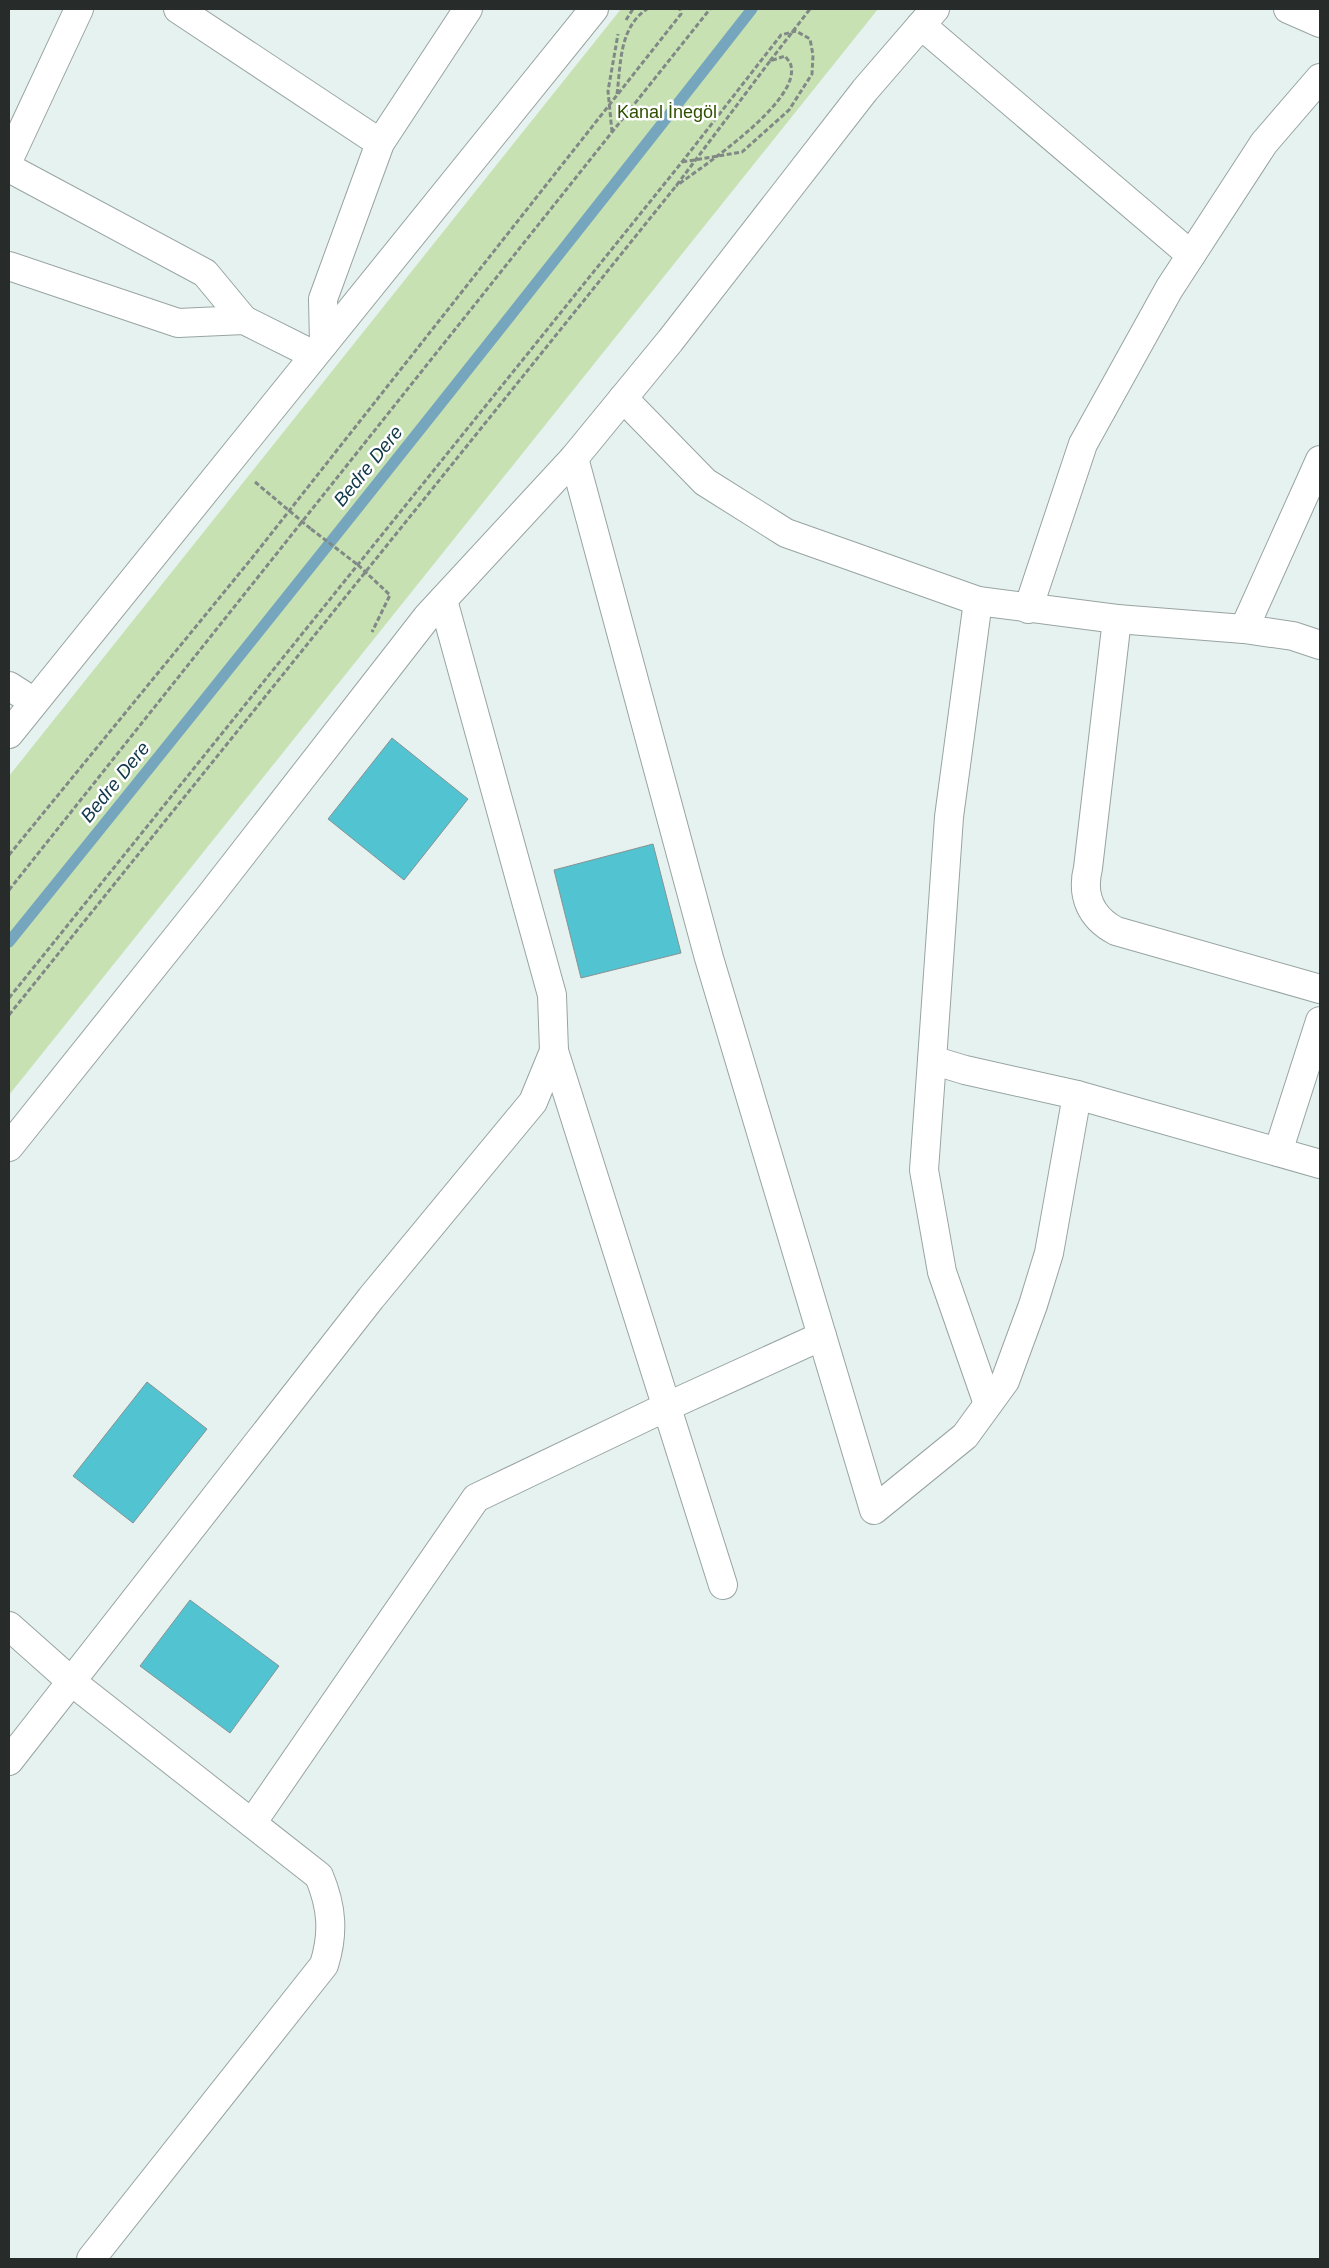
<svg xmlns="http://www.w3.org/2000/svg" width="1329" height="2268" font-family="Helvetica,sans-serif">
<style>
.green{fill:#c7e1b2}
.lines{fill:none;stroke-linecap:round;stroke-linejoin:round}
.stream{stroke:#75a6bd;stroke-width:11}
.building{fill:#51c3d1;stroke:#879394}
.minor-casing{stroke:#98a4a2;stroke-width:30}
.path{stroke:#818987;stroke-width:3;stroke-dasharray:5 2.5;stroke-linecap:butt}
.minor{stroke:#fff;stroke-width:28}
.path-bridge{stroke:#818987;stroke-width:3;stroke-dasharray:5 2.5;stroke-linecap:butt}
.labels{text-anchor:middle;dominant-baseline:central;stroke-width:5;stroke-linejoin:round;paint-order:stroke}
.park-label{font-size:18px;fill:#2f5000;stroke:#fff}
.water-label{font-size:19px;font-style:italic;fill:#0f3748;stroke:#fff}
</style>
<rect width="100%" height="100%" fill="#e5f2ef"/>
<!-- green -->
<polygon class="green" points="621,9 878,9 9,1095 9,776"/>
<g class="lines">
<!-- stream -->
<path class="stream" d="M9 942C259 633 507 322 752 9"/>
</g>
<!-- building -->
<g class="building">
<polygon points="392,738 468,799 404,880 328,819"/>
<polygon points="653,844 681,953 581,978 554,870"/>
<polygon points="147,1382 207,1429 133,1523 73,1476"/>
<polygon points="190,1600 279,1666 230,1733 140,1666"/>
</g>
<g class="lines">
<!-- minor casing -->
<g class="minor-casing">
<g id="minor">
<polyline points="178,9 380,143"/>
<polyline points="1288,9 1320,23"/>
<polyline points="921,25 1191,255"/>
<polyline points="9,159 79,9"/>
<polyline points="9,168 205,273 244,320"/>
<polyline points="9,266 178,323 244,320 314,355"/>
<polyline points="324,343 323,299 380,143 468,9"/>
<polyline points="623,398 705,482 786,533 978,601 1117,619 1244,629 1293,636 1320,645"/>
<polyline points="574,458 709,958 874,1510 965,1436 1005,1381 1033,1305 1049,1253 1077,1095"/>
<polyline points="978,601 949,817 932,1060 965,1070 1077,1095 1320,1164"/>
<polyline points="1028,609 1083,444 1169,289 1264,143 1320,78"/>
<path d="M1117 619 1088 868C1081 896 1091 918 1116 931L1320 989"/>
<polyline points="1244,629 1320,460"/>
<polyline points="9,686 34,702"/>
<polyline points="9,734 594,9"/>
<polyline points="554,1051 723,1585"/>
<polyline points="932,1060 924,1170 942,1272 988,1404"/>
<polyline points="9,1147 209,897 427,617 574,458 670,341 865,90 935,9"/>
<polyline points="1278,1152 1320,1021"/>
<path d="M9 1626 72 1682 319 1876C332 1907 334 1933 324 1965L91 2259"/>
<polyline points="9,1761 371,1298 533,1102 554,1051 552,995 443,600"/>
<polyline points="252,1823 476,1498 666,1407 822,1336"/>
</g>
</g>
<!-- path -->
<g class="path">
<polyline points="626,20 633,9"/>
<polyline points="770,61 810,9"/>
<path d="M617 94C621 63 619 28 647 9"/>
<polyline points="612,132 608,91 618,34"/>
<polyline points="255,482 311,529"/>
<polyline points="358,565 390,595 372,632"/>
<polyline points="9,855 252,558 681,14 680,9"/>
<polyline points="9,890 710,9"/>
<polyline points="9,998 682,162 781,35 796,31 810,39 813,55 812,74 789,110 742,152 682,162"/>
<path d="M9 1015 676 186 770 61 785 56C787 59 791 63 791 66 800 102 702 167 676 186"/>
</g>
<!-- minor -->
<use href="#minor" class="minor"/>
<!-- path-bridge -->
<polyline class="path-bridge" points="311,529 358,565"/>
</g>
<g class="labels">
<!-- park labels -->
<g class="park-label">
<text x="667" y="112">Kanal İnegöl</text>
</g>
<!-- water labels -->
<g class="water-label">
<text transform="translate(368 466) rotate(-51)">Bedre Dere</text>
<text transform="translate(115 782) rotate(-51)">Bedre Dere</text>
</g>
</g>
<!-- border -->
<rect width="1329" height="2268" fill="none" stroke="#272b2a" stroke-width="20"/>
</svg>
